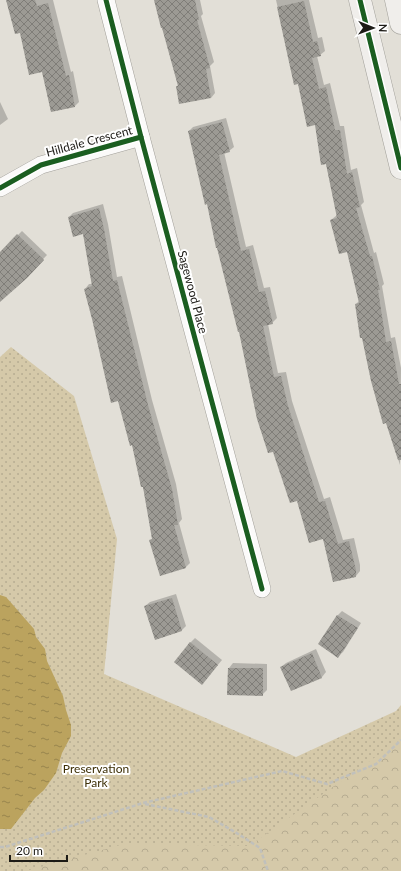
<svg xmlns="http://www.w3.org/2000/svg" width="401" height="871" font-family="Lato,sans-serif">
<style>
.green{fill:url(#green-dots)}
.forest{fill:url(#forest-crowns)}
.water{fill:url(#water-ripples)}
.shadow{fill:#0003}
.building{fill:url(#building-cross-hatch)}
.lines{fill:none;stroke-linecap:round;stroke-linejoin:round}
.street-casing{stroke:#a2a09a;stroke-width:18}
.secondary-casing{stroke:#a2a09a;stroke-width:23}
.path{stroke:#c0c0bc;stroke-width:2.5;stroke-dasharray:4 2;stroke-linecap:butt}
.street{stroke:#fbfaf9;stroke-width:17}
.secondary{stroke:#f0eeeb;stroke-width:22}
.cycleway-casing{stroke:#fff;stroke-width:8}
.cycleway{stroke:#1b5e20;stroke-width:5}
.labels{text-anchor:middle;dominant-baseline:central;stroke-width:4;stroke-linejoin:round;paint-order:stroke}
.street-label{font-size:12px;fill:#1d1b16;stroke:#fff}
.park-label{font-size:12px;fill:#3d2f06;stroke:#fff}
</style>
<defs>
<pattern id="green-dots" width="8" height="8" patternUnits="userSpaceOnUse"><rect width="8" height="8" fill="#d5c9a9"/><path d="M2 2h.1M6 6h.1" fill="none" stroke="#b6ac91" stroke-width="1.8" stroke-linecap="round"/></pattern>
<pattern id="forest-crowns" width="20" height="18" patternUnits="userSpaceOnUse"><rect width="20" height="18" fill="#d5c9a9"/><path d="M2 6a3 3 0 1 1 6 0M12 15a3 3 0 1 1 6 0" fill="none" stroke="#b6ac91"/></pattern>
<pattern id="water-ripples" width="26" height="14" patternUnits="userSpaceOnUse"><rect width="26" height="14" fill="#bba35e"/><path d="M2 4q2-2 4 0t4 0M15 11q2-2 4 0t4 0" fill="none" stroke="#97844d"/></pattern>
<pattern id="building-cross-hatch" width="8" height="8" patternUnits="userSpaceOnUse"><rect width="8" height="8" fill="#9c9a94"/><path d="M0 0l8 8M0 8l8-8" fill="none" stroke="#7f7d78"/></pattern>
</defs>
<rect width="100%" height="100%" fill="#e2dfd7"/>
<!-- green -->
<polygon class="green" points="11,347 74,396 117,539 104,674 296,757 396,711 401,705 401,871 0,871 0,357"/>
<!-- forest -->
<polygon class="forest" points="401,739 401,871 26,871 124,844 249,846"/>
<!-- water -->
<polygon class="water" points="0,595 6,597 34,629 36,637 45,649 47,661 63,696 66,710 71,725 71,736 62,753 56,773 44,790 35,798 11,829 0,829"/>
<!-- shadow -->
<g class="shadow">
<polygon points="9,0 53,0 71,72 73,71 79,102 75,106 51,111 43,71 21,31"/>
<polygon points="155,0 200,0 203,14 201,16 214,62 210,66 215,93 211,98 177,86 179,84"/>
<polygon points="276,0 309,0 318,38 322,37 325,51 320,55 317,56 324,85 330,83 340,126 344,126 351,170 357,168 364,202 361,205 374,253 376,252 384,284 382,286 391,338 395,337 401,368 400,465 386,422 356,304 359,301 348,251 331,220 337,215 326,163 316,124 299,83 295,84"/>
<polygon points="0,102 8,119 0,125"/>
<polygon points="226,118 234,147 229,151 224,152 246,247 253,245 264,288 270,287 277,318 272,323 268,324 278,373 286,372 292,401 324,499 330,497 343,540 354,538 360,565 360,571 356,576 323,538 297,499 240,331 189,131 193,127"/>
<polygon points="103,204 108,224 117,277 122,276 152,400 176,484 182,519 179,523 190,563 186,567 161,575 151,540 153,538 143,486 132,444 85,289 89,284 93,284 84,233 69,217 73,213"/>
<polygon points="22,231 47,255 26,277 0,300 0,253"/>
<polygon points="176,594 186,626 181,631 145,606 150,602"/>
<polygon points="342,611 361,623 343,652 338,656 319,644 338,615"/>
<polygon points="195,638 222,660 206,679 190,643"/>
<polygon points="316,649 326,672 322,677 291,690 281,667 286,663"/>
<polygon points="233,663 267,664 267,690 262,695 228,694 229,668"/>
</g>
<!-- building -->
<g class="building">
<polygon points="6,0 35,0 37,6 48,3 66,76 69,75 75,107 51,112 42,72 29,75 20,33 15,34"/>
<polygon points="154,0 195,0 199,20 197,20 210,68 206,69 211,98 179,104 176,86 178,86 162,28 161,28"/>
<polygon points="304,1 313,42 317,41 321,56 312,58 319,89 326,87 335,130 340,130 347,174 352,172 360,207 356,208 370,256 372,256 380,290 378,290 386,342 391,341 399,384 401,384 401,460 398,460 386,423 383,424 371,381 362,338 360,338 355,304 359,303 347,252 339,254 330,220 337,218 326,164 321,165 315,125 307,127 298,84 294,85 277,7"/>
<polygon points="222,122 230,152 219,155 241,251 249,249 259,292 265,291 273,324 263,326 274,377 281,376 288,406 319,502 325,501 338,544 349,541 356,570 356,577 333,582 323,539 309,543 297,501 290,503 273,452 268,453 257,419 239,332 238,332 217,248 216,248 207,204 205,205 188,131"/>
<polygon points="99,208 104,229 113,281 117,280 148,405 172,489 178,525 174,525 186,568 160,576 149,540 152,539 143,487 141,487 132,445 130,446 118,401 111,403 92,319 84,289 92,286 83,234 73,237 68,217"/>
<polygon points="17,234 44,260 27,278 0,302 0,252"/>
<polygon points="172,598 182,631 155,640 144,606"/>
<polygon points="337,615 358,628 338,658 318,644"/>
<polygon points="190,642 218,665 202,685 174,662"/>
<polygon points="312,653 322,678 291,691 280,667"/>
<polygon points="228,668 263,668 263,696 227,695"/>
</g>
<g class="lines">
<!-- street casing -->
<g class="street-casing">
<g id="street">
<polyline points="106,0 141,137 262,589"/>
<polyline points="0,188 41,165 141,137"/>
</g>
</g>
<!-- secondary casing -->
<g class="secondary-casing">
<g id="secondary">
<polyline points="360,0 401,168"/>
<polyline points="396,0 401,23"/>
</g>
</g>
<!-- path -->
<g class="path">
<polyline points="145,804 209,817 235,832 260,848 268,871"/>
<polyline points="0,847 5,847 143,803 282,771 327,784 376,764 401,740"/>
</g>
<!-- street -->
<use href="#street" class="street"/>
<!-- secondary -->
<use href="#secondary" class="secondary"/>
<!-- cycleway casing -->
<g class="cycleway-casing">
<g id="cycleway">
<polyline points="106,0 141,137 262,589"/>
<polyline points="360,0 401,168"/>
<polyline points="0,188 41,165 141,137"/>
</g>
</g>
<!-- cycleway -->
<use href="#cycleway" class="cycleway"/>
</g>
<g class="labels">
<!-- street labels -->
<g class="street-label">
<text transform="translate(89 141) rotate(-15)">Hilldale Crescent</text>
<text transform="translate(193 292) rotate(75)">Sagewood Place</text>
</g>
<!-- park labels -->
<g class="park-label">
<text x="96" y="768">Preservation<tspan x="96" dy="14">Park</tspan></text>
</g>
</g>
<!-- north arrow -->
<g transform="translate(373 28) rotate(91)" stroke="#ffffff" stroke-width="3" paint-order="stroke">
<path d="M0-3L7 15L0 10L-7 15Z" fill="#1d1b16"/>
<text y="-6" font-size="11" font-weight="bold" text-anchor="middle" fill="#1d1b16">N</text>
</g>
<!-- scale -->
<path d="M10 855v6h57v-6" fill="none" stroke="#1d1b16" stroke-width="2"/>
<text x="16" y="855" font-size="12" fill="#1d1b16" stroke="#ffffff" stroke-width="3" paint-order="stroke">20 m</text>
</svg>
